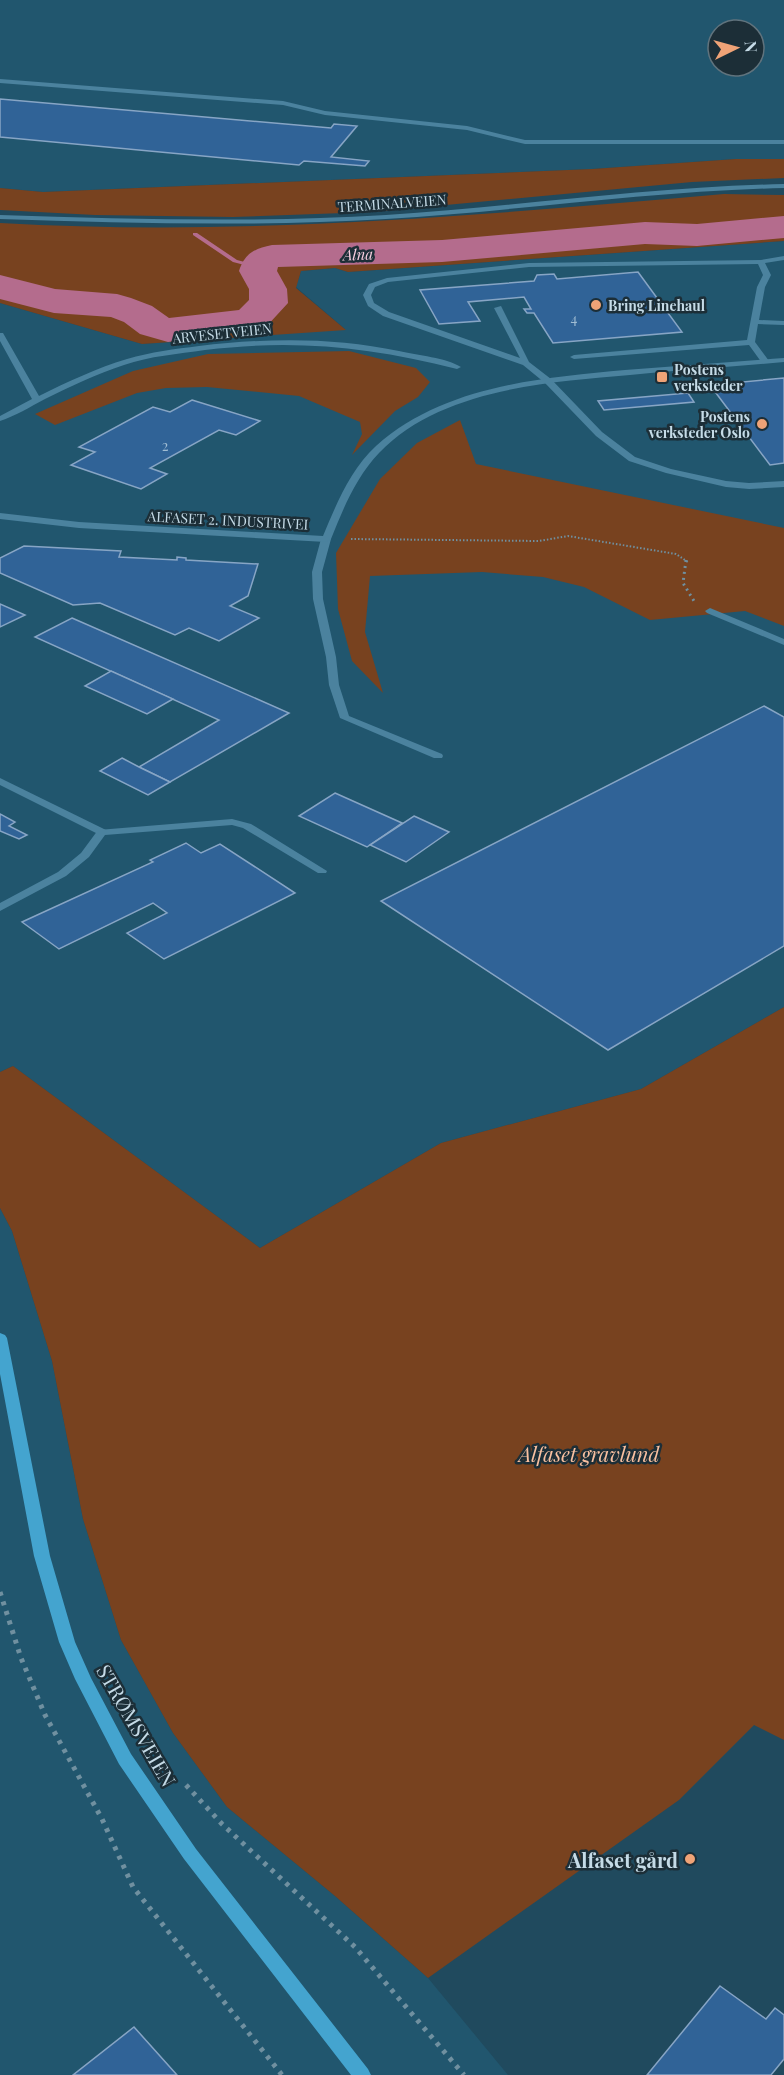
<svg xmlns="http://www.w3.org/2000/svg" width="784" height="2075" font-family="'Playfair Display',serif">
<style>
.built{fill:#21566e;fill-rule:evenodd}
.green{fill:#78421f}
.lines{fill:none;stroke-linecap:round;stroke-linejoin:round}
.stream{fill:#b46c8d;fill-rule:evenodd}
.river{fill:#b46c8d;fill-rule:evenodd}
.building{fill:#306397;stroke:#87a5c5;stroke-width:1.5}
.path-far2{stroke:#7090a0;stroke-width:2;stroke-dasharray:1.5 2;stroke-linecap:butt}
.path-far1{stroke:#7090a0;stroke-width:3;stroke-dasharray:2 4;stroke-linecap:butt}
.path{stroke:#7090a0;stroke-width:5;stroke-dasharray:4 6;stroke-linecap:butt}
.lane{fill:#4b829e;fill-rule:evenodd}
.street{fill:#4b829e;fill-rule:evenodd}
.secondary{fill:#44a4cf;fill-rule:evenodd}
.poi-dot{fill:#efa377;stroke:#1c2e37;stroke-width:2}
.labels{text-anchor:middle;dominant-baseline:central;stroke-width:5;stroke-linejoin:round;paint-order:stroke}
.far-street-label{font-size:14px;fill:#c5dbe7;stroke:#1c2e37}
.far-poi-label{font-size:14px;font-weight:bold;fill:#c5dbe7;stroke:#1c2e37;text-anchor:start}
.number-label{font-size:14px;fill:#a0bdd3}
.far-water-label{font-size:15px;font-style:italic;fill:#f6cdde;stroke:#1c2e37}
.near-park-label{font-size:20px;font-style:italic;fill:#f9c0a0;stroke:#1c2e37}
.near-street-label{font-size:20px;fill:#c5dbe7;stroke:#1c2e37}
.near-poi-label{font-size:20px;font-weight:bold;fill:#c5dbe7;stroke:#1c2e37;text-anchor:end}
</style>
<rect width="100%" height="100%" fill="#204a5e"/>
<!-- built -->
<g class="built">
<path d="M0 0H784V159H736L592 169 43 192 0 188ZM718 30H754V66H718Z"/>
<polygon points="784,241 784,1007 641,1089 441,1143 260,1248 13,1066 0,1072 0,303 142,344 345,329 296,287 301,271 335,268 348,272"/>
<polygon points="0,1208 12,1231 52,1361 83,1519 121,1640 173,1733 227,1807 335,1896 428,1978 508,2075 0,2075"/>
</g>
<!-- green -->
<g class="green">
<polygon points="736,159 784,159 784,178 692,182 371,212 233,217 95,215 0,210 0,188 43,192 592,169"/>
<path d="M724 194 784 195V241L348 272 335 268 301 271 296 288 346 330 142 344 0 303V223C243 237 483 215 724 194Z"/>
<polygon points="349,351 416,368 430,382 418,397 395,411 352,455 362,434 360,422 299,396 207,387 166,388 137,393 55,425 35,414 133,371 208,354"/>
<polygon points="460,420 476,464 784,528 784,626 745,611 650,620 584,587 543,577 482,572 370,576 365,632 383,693 352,661 338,609 336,553 380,479 417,443"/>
<polygon points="784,1007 784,1740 754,1725 679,1800 428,1978 335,1896 227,1807 173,1733 121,1640 83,1519 52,1361 12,1231 0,1208 0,1072 13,1066 260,1248 441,1143 641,1089"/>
</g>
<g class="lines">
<!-- stream -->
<polygon class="stream" points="193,233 197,233 237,260 263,267 260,269 233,262 193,235"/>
<!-- river -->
<path class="river" d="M784 216V238L697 246 645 244 442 262 278 267 277 271 287 289 288 303 265 328 168 342 140 334 124 322 111 317 54 313 0 299V275L55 289 117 294 131 298 152 306 169 318 239 310 249 300V289L239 271C245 253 254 249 272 245L442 240 645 222 697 224Z"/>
</g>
<!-- building -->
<g class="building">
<polygon points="0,99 331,128 334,124 357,126 331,157 369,161 365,166 304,161 299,165 0,137"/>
<polygon points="638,272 682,332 553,343 534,313 527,313 524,309 531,309 524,297 468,302 480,321 439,324 420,290 534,281 537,275 554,274 557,279"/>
<polygon points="784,378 784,463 770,465 710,385"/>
<polygon points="688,393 694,402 604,410 598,401"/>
<polygon points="192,400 260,421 236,435 219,430 150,468 167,474 141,489 71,465 95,452 79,447 153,407 170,412"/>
<polygon points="24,546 121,551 119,557 177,560 177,557 186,558 186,560 258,564 248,596 230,606 259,618 219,641 189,628 175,635 100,603 73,605 0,573 0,558"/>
<polygon points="0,604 25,615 0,627"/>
<polygon points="72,618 289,713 170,782 139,767 219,720 35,637"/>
<polygon points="111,671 173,699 147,714 85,686"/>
<polygon points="764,706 784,717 784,946 608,1050 381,901"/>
<polygon points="122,758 139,767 170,782 148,795 100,771"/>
<polygon points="335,793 402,823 367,847 299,816"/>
<polygon points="0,814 15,822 9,826 27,835 19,839 0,831"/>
<polygon points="414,816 449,832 406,862 370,845"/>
<polygon points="186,843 201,853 220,844 295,893 164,959 127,933 167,913 153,903 59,949 22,922 153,862 150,860"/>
<polygon points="720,1986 766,2019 775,2008 784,2015 784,2059 771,2075 647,2075"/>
<polygon points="134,2027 177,2075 73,2075"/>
</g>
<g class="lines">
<!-- path-far2 -->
<polyline class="path-far2" points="351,539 539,541 568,536 676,554 688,562"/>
<!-- path-far1 -->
<polyline class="path-far1" points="686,560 683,583 694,601"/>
<!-- path -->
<g class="path">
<polyline points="0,1592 21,1658 45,1715 102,1819 133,1887 282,2075"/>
<polyline points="186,1785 222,1824 355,1947 464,2075"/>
</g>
<!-- lane -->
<g class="lane">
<polygon points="0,79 283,101 325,111 467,126 525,140 784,140 784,144 525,144 467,130 325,115 283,105 0,83"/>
<polygon points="784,256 784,260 765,263 771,275 765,287 759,320 784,321 784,325 758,324 755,342 769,361 765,363 762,363 749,345 574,359 570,357 574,355 747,340 757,287 763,275 758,264 529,267 388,282 375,287 371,295 374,303 389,312 520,358 494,308 501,306 529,362 551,379 602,432 635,457 671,469 726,481 749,483 784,481 784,487 749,489 726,487 666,473 629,461 596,436 545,383 523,365 383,316 368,306 363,295 369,284 387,278 529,263 761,260"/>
<path d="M0 333H3L39 396C67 382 97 368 127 359 151 352 175 349 199 346 266 338 333 337 399 351 417 355 447 358 461 367L457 369C369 347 295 339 205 350 178 354 150 356 124 365 97 374 71 386 45 399 30 407 15 416 0 421V416L32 399 0 341Z"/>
<polygon points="326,536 331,539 322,572 323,599 336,657 339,685 349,716 442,754 443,756 442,758 434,758 340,718 329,685 326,657 313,599 312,572 321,539"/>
<polygon points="710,608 784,639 784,645 707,613 705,611"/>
<polygon points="232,819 251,824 327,871 326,873 318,873 243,828 232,825 105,835 89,857 66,876 0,911 0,903 58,872 81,853 98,830"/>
</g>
<!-- street -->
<g class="street">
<path d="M784 184V188C651 191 519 211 386 219 257 227 128 223 0 219V215C128 219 257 223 386 215 519 206 651 187 784 184Z"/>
<path d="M784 358V362C733 367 681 370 630 375 548 382 440 389 379 453 356 477 343 509 331 539L326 542 79 528 0 519V513L79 522 323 536C336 505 350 470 376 446 443 386 539 378 625 370 678 366 731 362 784 358Z"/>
<polygon points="0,778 106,830 107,832 106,834 98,834 0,785"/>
</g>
<!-- secondary -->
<polygon class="secondary" points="0,1333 5,1335 7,1338 50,1556 75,1642 91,1678 131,1754 196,1849 368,2069 371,2075 351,2075 184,1859 119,1764 75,1679 59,1642 34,1556 0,1374"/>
</g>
<!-- markers -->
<g class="poi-dot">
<circle cx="596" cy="305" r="6"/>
<rect x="656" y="371" width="12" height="12" rx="3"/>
<circle cx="762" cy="424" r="6"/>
<circle cx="690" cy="1859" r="6"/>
</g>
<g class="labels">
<!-- far-street labels -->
<g class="far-street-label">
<text transform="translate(392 203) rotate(-4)">TERMINALVEIEN</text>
<text transform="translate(222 333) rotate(-6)">ARVESETVEIEN</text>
<text transform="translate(228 520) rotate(3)">ALFASET 2. INDUSTRIVEI</text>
</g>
<!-- far-poi labels -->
<g class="far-poi-label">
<text x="608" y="305">Bring Linehaul</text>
<text x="674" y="369">Postens<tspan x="674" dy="16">verksteder</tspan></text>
<text x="750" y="416" text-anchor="end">Postens<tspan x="750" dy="16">verksteder Oslo</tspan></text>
</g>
<!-- number labels -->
<g class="number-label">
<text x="574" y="318">4</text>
<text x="165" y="445">2</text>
</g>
<!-- far-water labels -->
<g class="far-water-label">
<text transform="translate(358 254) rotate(-2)">Alna</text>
</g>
<!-- near-park labels -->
<g class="near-park-label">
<text x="589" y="1453">Alfaset gravlund</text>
</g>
<!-- near-street labels -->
<g class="near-street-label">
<text transform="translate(137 1725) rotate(60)">STRØMSVEIEN</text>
</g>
<!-- near-poi labels -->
<g class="near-poi-label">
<text x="678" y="1859">Alfaset gård</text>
</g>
</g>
<!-- north arrow -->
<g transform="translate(736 48) rotate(85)"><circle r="28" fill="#1c2e37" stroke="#60737d" stroke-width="1.5"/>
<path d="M0-4.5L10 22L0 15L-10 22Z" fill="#efa377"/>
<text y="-9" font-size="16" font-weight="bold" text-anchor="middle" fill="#c5dbe7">N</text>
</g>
</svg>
